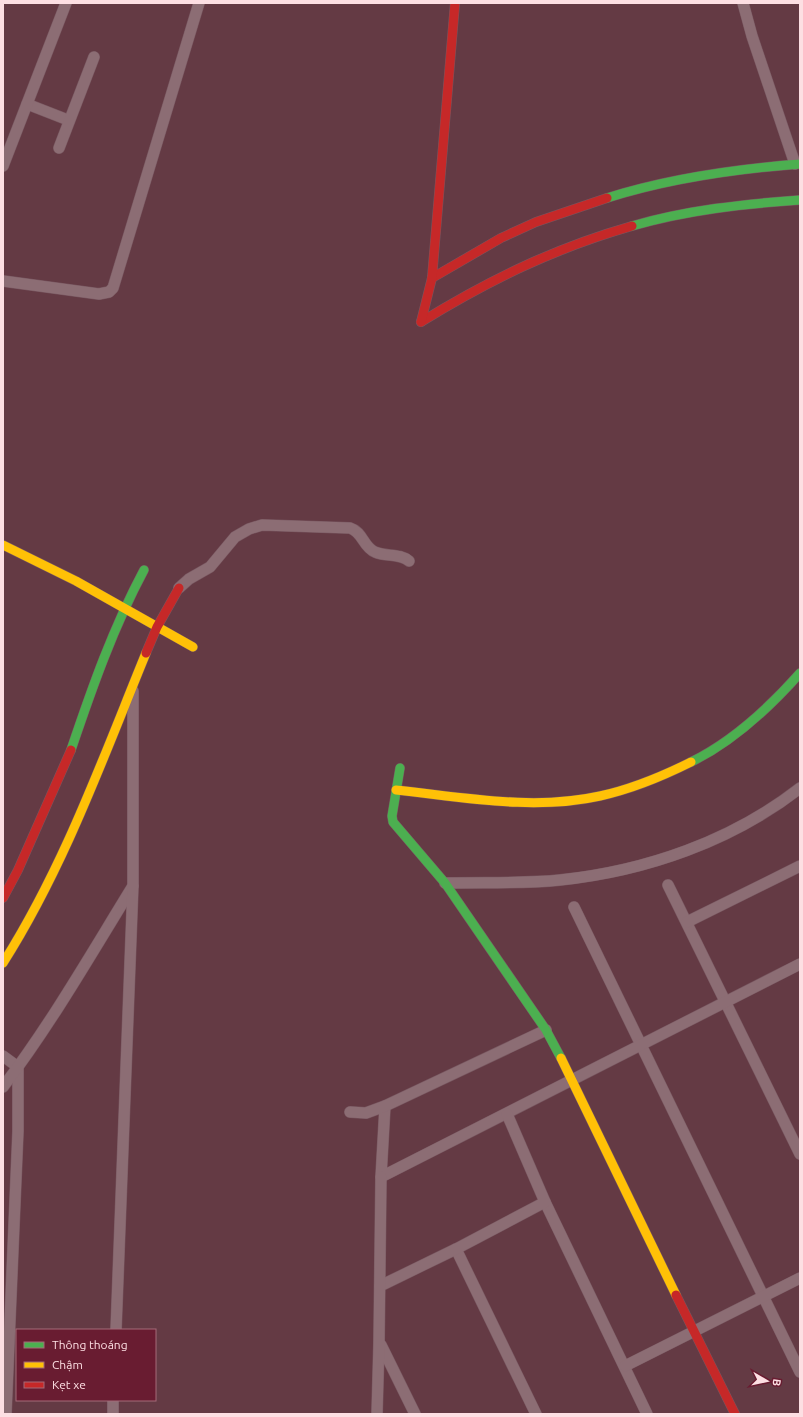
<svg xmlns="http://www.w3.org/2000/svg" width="803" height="1417" font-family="Ubuntu,sans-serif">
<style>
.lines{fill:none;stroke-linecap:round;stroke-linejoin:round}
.street-casing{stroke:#785760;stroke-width:12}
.fast-casing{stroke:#785760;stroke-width:10}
.slow-casing{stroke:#785760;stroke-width:10}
.jam-casing{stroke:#785760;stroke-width:10}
.street{stroke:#8c6d74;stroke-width:11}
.fast{stroke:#4caf50;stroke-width:9}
.slow{stroke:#ffc107;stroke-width:9}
.jam{stroke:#c62828;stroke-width:9}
</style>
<rect width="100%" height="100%" fill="#643a44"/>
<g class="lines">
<!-- street casing -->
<g class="street-casing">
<g id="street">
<polyline points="743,3 752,36 795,164"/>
<polyline points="27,104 68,120"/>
<polyline points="59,148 94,57"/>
<polyline points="3,166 66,3"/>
<polyline points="3,281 99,294 109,292 113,288 199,3"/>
<path d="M179 588 189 579 210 567 235 537 249 529 262 525 350 528C363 532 363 547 375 552 386 557 400 553 409 561"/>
<path d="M445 883C484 882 522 884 560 880 646 871 732 841 800 788"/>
<polyline points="668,885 800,1154"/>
<polyline points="574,907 800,1372"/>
<polyline points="687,922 800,866"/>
<polyline points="3,1056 18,1067 18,1131 6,1414"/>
<path d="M3 1087C51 1024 91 954 133 886"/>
<polyline points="385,1106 381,1177 800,964"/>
<polyline points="350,1112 366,1113 385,1106 546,1030"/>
<polyline points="545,1202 647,1414"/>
<polyline points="456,1249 536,1414"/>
<polyline points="380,1286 456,1249 545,1202 507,1114"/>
<polyline points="116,1330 133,885 133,691"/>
<polyline points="381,1345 415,1414"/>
<polyline points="625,1366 800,1278"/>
<polyline points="113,1414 113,1400"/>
<polyline points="377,1414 379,1343 381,1177"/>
</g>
</g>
<!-- fast casing -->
<g class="fast-casing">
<g id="fast">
<path d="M607 198C670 178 735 169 800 164"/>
<path d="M632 226C687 210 743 204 800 200"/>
<path d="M71 750C92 688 113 628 144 570"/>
<path d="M691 762C734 741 769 708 800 673"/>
<polyline points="400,768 392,816 393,822 445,883 546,1030 561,1058"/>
</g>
</g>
<!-- slow casing -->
<g class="slow-casing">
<g id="slow">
<polyline points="3,545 76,581 193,647"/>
<path d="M396 790C463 797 533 811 600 796 632 789 661 777 691 762"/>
<path d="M3 963C64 867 103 758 146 653"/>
<polyline points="561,1058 676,1295"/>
</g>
</g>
<!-- jam casing -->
<g class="jam-casing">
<g id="jam">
<polyline points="432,278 501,238 536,222 607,198"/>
<path d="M421 322C489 280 555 248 632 226"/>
<polyline points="421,322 432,278 455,3"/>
<polyline points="146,653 157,627 179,588"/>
<polyline points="3,898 18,870 71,750"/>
<polyline points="676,1295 735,1414"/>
</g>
</g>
<!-- street -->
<use href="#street" class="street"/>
<!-- fast -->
<use href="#fast" class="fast"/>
<!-- slow -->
<use href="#slow" class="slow"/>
<!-- jam -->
<use href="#jam" class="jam"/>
</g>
<!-- border -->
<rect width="803" height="1417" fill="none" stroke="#fddfe3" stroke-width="8"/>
<!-- legend -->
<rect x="16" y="1329" width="140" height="72" fill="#691c31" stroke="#a46a78"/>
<rect x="24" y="1342" width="20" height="6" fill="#4caf50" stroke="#a46a78"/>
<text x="52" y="1349" font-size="12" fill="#fddfe3">Thông thoáng</text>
<rect x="24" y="1362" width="20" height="6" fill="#ffc107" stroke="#a46a78"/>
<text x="52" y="1369" font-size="12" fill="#fddfe3">Chậm</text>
<rect x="24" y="1382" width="20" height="6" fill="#c62828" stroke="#a46a78"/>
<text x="52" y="1389" font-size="12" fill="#fddfe3">Kẹt xe</text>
<!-- north arrow -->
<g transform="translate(767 1381) rotate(99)" stroke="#691c31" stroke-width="3" paint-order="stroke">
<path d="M0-3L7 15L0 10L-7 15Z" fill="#fddfe3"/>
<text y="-6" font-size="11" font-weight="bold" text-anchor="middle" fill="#fddfe3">B</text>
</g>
</svg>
